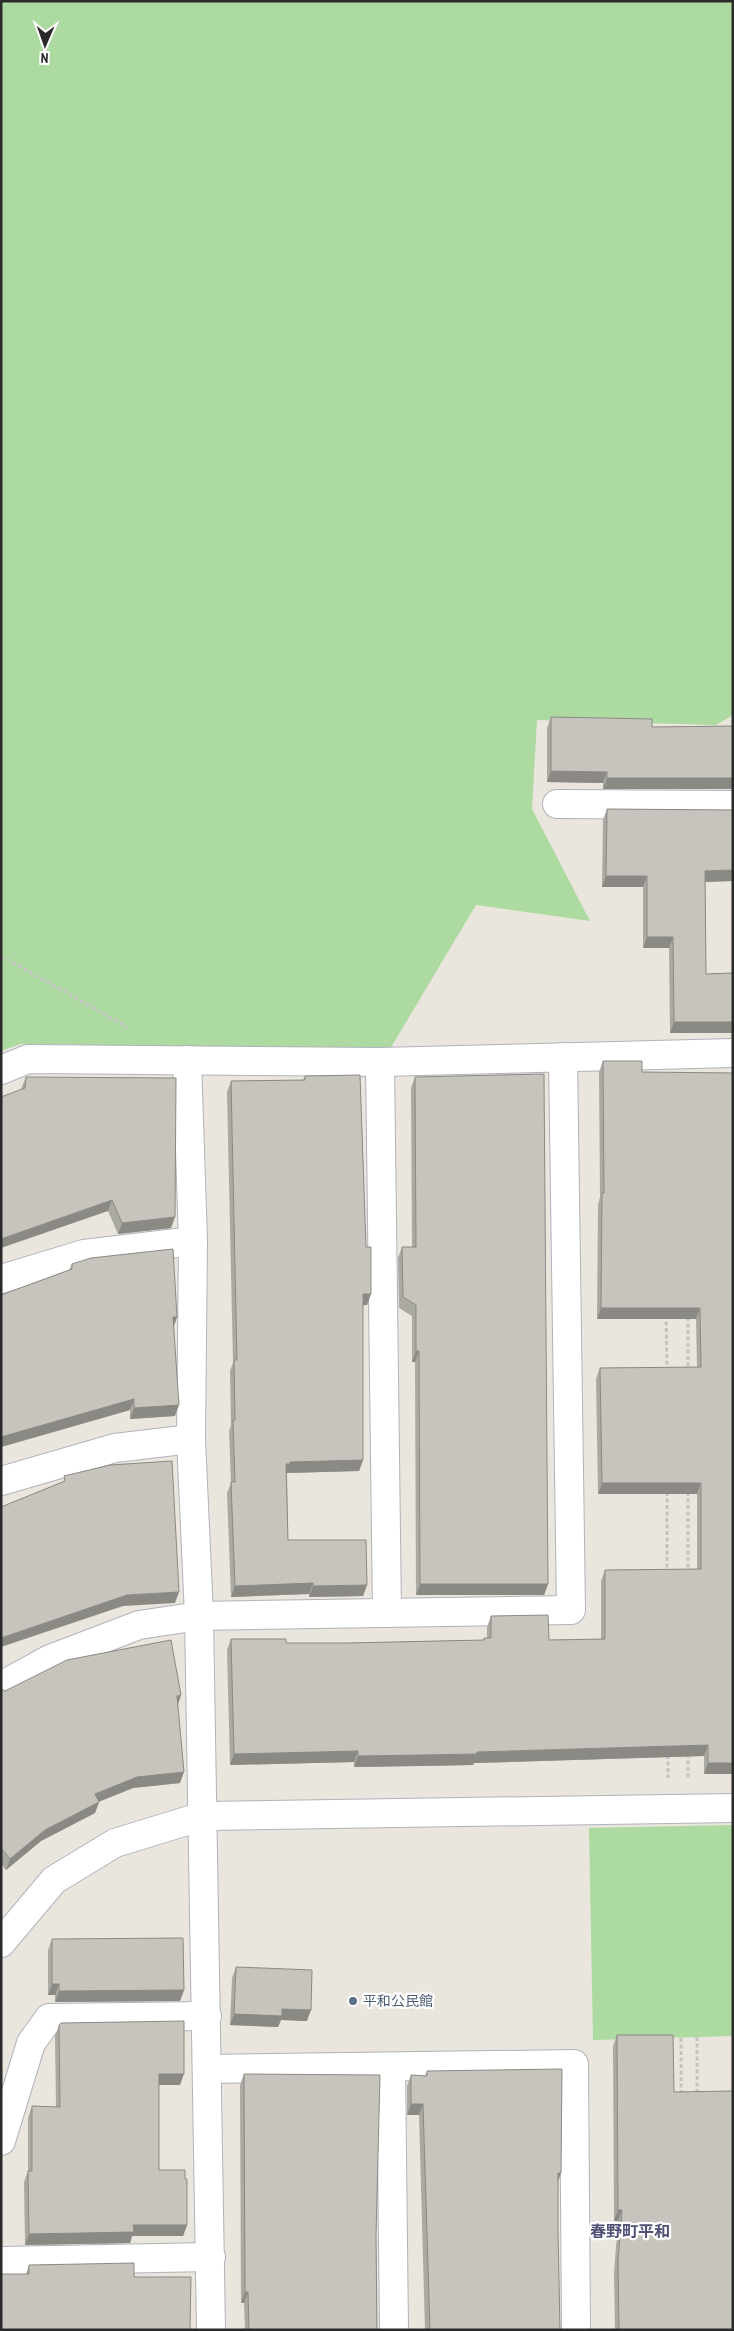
<svg xmlns="http://www.w3.org/2000/svg" width="734" height="2331" font-family="'PT Sans Narrow','Noto Sans JP',sans-serif">
<style>
.green{fill:#acdaa0}
.lines{fill:none;stroke-linecap:round;stroke-linejoin:round}
.minor-casing{stroke:#b1b2bc;stroke-width:30}
.tertiary-casing{stroke:#b1b2bc;stroke-width:30}
.path{stroke:#c3c3c3;stroke-width:3;stroke-dasharray:4 2.5;stroke-linecap:butt}
.minor{stroke:#fff;stroke-width:28}
.tertiary{stroke:#fff;stroke-width:28}
.wall{fill:#aaa9a2}
.shaded-wall{fill:#8b8984}
.building{fill:#c6c4bc;stroke:#8b8984}
.service-dot{fill:#5c6f8a;stroke:#fff;stroke-width:2}
.labels{text-anchor:middle;dominant-baseline:central;stroke-width:4.5;stroke-linejoin:round;paint-order:stroke}
.service-label{font-size:14px;fill:#4e5e75;stroke:#fff;text-anchor:start}
.quarter-label{font-size:16px;font-weight:bold;fill:#4f5175;stroke:#fff}
</style>
<rect width="100%" height="100%" fill="#eae6dd"/>
<!-- green -->
<g class="green">
<polygon points="1,1 733,1 733,715 716,725 537,720 532,809 590,921 476,905 390,1049 21,1044 1,1051"/>
<polygon points="733,1825 733,2036 593,2040 589,1828"/>
</g>
<g class="lines">
<!-- minor casing -->
<g class="minor-casing">
<g id="minor">
<polyline points="557,804 733,805"/>
<polyline points="187,1060 193,1241 191,1439 199,1616 211,2330"/>
<polyline points="380,1062 387,1613"/>
<polyline points="1,1070 28,1059 380,1062 733,1053"/>
<polyline points="1,1279 84,1254 193,1241"/>
<polyline points="1,1481 115,1448 191,1439"/>
<polyline points="1,1686 50,1659 139,1625 199,1616 571,1610 563,1057"/>
<polyline points="391,2067 394,2330"/>
<polyline points="208,2069 574,2064 576,2330"/>
<polyline points="1,2141 31,2043 49,2018 207,2016"/>
<polyline points="1,2261 211,2257"/>
</g>
</g>
<!-- tertiary casing -->
<g class="tertiary-casing">
<polyline id="tertiary" points="1,1943 54,1880 115,1843 203,1816 733,1808"/>
</g>
<!-- path -->
<g class="path">
<polyline points="1,956 127,1027"/>
<polyline points="666,1315 667,1371"/>
<polyline points="688,1317 688,1370"/>
<polyline points="667,1492 667,1573"/>
<polyline points="688,1492 688,1573"/>
<polyline points="688,1754 688,1778"/>
<polyline points="668,1755 668,1778"/>
<polyline points="697,2037 697,2094"/>
<polyline points="681,2038 681,2095"/>
</g>
<!-- minor -->
<use href="#minor" class="minor"/>
<!-- tertiary -->
<use href="#tertiary" class="tertiary"/>
</g>
<!-- wall -->
<g class="wall">
<polygon points="551,717 652,727 733,726 733,789 603,789 603,783 547,782 547,728"/>
<polygon points="607,809 733,810 733,881 705,882 706,974 733,973 733,1033 670,1033 669,948 643,948 643,887 602,887 603,820"/>
<polygon points="603,1061 642,1072 733,1073 733,1774 704,1774 704,1756 474,1763 473,1765 418,1766 354,1767 354,1762 230,1765 227,1650 231,1639 286,1643 348,1643 483,1640 484,1638 487,1638 487,1627 491,1616 549,1640 601,1639 601,1581 605,1570 697,1569 697,1494 598,1494 596,1379 600,1368 697,1367 696,1319 597,1319 598,1204 600,1197 599,1072"/>
<polygon points="305,1076 367,1305 363,1305 363,1460 359,1471 287,1473 288,1540 367,1585 363,1596 309,1597 309,1594 231,1597 227,1493 231,1483 229,1431 231,1425 230,1371 233,1363 227,1092 231,1081 303,1080"/>
<polygon points="26,1077 171,1228 118,1234 108,1211 21,1089"/>
<polygon points="415,1077 548,1584 544,1595 416,1595 415,1362 412,1362 412,1316 399,1308 398,1258 402,1247 412,1247 411,1088"/>
<polygon points="72,1264 177,1317 174,1326 175,1416 130,1419 130,1410 1,1447 1,1295 69,1270"/>
<polygon points="1,1689 5,1691 181,1695 178,1705 180,1783 133,1788 99,1801 95,1813 41,1841 6,1870 1,1864"/>
<polygon points="52,1939 184,1990 180,2001 55,2002 55,1995 48,1995 48,1950"/>
<polygon points="236,1967 307,2021 281,2020 278,2027 230,2025 232,1978"/>
<polygon points="59,2025 180,2085 159,2085 159,2170 187,2225 183,2236 132,2236 130,2243 25,2245 24,2182 28,2171 28,2118 32,2106 56,2107 55,2036"/>
<polygon points="617,2035 674,2092 733,2330 615,2330 614,2272 618,2221 614,2221 613,2046"/>
<polygon points="427,2071 558,2181 558,2230 560,2330 425,2330 419,2115 407,2115 407,2086 411,2075 425,2076"/>
<polygon points="244,2074 376,2236 377,2330 245,2330 244,2303 241,2303 240,2085"/>
<polygon points="29,2265 134,2277 26,2274"/>
</g>
<!-- shaded-wall -->
<g class="shaded-wall">
<polygon points="551,771 607,772 603,783 547,782"/>
<polygon points="607,778 733,778 733,789 603,789"/>
<polygon points="733,870 733,881 701,882 705,871"/>
<polygon points="606,876 647,876 643,887 602,887"/>
<polygon points="647,937 673,937 669,948 643,948"/>
<polygon points="674,1022 733,1022 733,1033 670,1033"/>
<polygon points="112,1200 108,1211 1,1248 1,1239"/>
<polygon points="175,1217 171,1228 118,1234 122,1223"/>
<polygon points="363,1294 371,1294 367,1305 359,1305"/>
<polygon points="601,1308 700,1308 696,1319 597,1319"/>
<polygon points="173,1317 177,1317 173,1328"/>
<polygon points="416,1351 419,1351 415,1362 412,1362"/>
<polygon points="134,1399 130,1410 1,1447 1,1437"/>
<polygon points="179,1405 175,1416 130,1419 134,1408"/>
<polygon points="363,1460 359,1471 286,1473 286,1464 290,1462"/>
<polygon points="602,1483 701,1483 697,1494 598,1494"/>
<polygon points="313,1583 309,1594 231,1597 235,1586"/>
<polygon points="420,1584 548,1584 544,1595 416,1595"/>
<polygon points="367,1585 363,1596 309,1597 313,1586"/>
<polygon points="179,1592 175,1603 123,1606 1,1647 1,1638 127,1595"/>
<polygon points="181,1695 177,1706 177,1696"/>
<polygon points="708,1745 704,1756 474,1763 473,1765 418,1766 354,1767 358,1756"/>
<polygon points="358,1751 354,1762 230,1765 234,1754"/>
<polygon points="708,1763 733,1763 733,1774 704,1774"/>
<polygon points="184,1772 180,1783 133,1788 91,1805 95,1794 137,1777"/>
<polygon points="99,1802 95,1813 41,1841 6,1870 10,1859 45,1830"/>
<polygon points="52,1984 59,1984 55,1995 48,1995"/>
<polygon points="184,1990 180,2001 55,2002 59,1991"/>
<polygon points="282,2009 311,2010 307,2021 281,2020 278,2027 230,2025 234,2014"/>
<polygon points="159,2074 184,2074 180,2085 155,2085"/>
<polygon points="411,2104 423,2104 419,2115 407,2115"/>
<polygon points="558,2173 561,2173 557,2184"/>
<polygon points="618,2210 622,2210 618,2221 614,2221"/>
<polygon points="133,2225 187,2225 183,2236 132,2236 130,2243 25,2245 29,2234"/>
<polygon points="245,2292 248,2292 244,2303 241,2303"/>
</g>
<!-- building -->
<g class="building">
<polygon points="551,717 652,719 652,727 733,726 733,778 607,778 607,772 551,771"/>
<polygon points="607,809 733,810 733,870 705,871 706,974 733,973 733,1022 674,1022 673,937 647,937 647,876 606,876"/>
<polygon points="603,1061 642,1061 642,1072 733,1073 733,1763 708,1763 708,1745 477,1752 477,1754 422,1755 358,1756 358,1751 234,1754 231,1639 286,1639 286,1643 348,1643 484,1640 484,1638 491,1638 491,1616 548,1615 549,1640 605,1639 605,1570 701,1569 701,1483 602,1483 600,1368 701,1367 700,1308 601,1308 602,1193 604,1193"/>
<polygon points="544,1074 548,1584 420,1584 419,1351 416,1351 416,1305 403,1297 402,1247 416,1247 415,1077"/>
<polygon points="360,1075 366,1247 371,1247 371,1294 363,1294 363,1460 290,1462 290,1464 286,1464 288,1540 366,1540 367,1585 313,1586 313,1583 235,1586 231,1482 235,1482 233,1420 235,1420 234,1360 237,1360 231,1081 305,1080 305,1076"/>
<polygon points="26,1077 176,1078 175,1217 122,1223 112,1200 1,1239 1,1097 25,1088"/>
<polygon points="173,1249 177,1317 173,1317 179,1405 134,1408 134,1399 1,1437 1,1295 72,1269 72,1264 91,1258"/>
<polygon points="172,1461 179,1592 127,1595 1,1638 1,1507 65,1481 64,1476 110,1465"/>
<polygon points="171,1640 181,1695 177,1696 184,1772 137,1777 95,1794 99,1802 45,1830 10,1859 1,1848 1,1689 5,1691 67,1660"/>
<polygon points="183,1938 184,1990 59,1991 59,1984 52,1984 52,1939"/>
<polygon points="236,1967 312,1970 311,2010 282,2009 282,2016 234,2014"/>
<polygon points="184,2021 184,2074 159,2074 159,2170 185,2170 185,2179 187,2179 187,2225 133,2225 134,2232 29,2234 28,2171 32,2171 32,2106 60,2107 59,2025 61,2023"/>
<polygon points="617,2035 673,2035 674,2092 733,2091 733,2330 619,2330 618,2261 622,2210 618,2210"/>
<polygon points="562,2069 561,2173 558,2173 558,2230 560,2330 430,2330 423,2104 411,2104 411,2075 427,2076 427,2071"/>
<polygon points="244,2074 380,2075 376,2236 377,2330 249,2330 248,2292 245,2292"/>
<polygon points="134,2263 134,2277 191,2277 190,2330 1,2330 1,2274 29,2274 29,2265"/>
</g>
<!-- markers -->
<circle class="service-dot" cx="353" cy="2001" r="5"/>
<g class="labels">
<!-- service labels -->
<g class="service-label">
<text x="363" y="2001">平和公民館</text>
</g>
<!-- quarter labels -->
<g class="quarter-label">
<text x="630" y="2231">春野町平和</text>
</g>
</g>
<!-- border -->
<rect width="734" height="2331" fill="none" stroke="#2a2a2a" stroke-width="5"/>
<!-- north arrow -->
<g transform="translate(45 45) rotate(182)" stroke="#ffffff" stroke-width="4" paint-order="stroke">
<path d="M0-4L9 19L0 12L-9 19Z" fill="#2a2a2a"/>
<text y="-8" font-size="14" font-weight="bold" text-anchor="middle" fill="#2a2a2a">N</text>
</g>
</svg>
